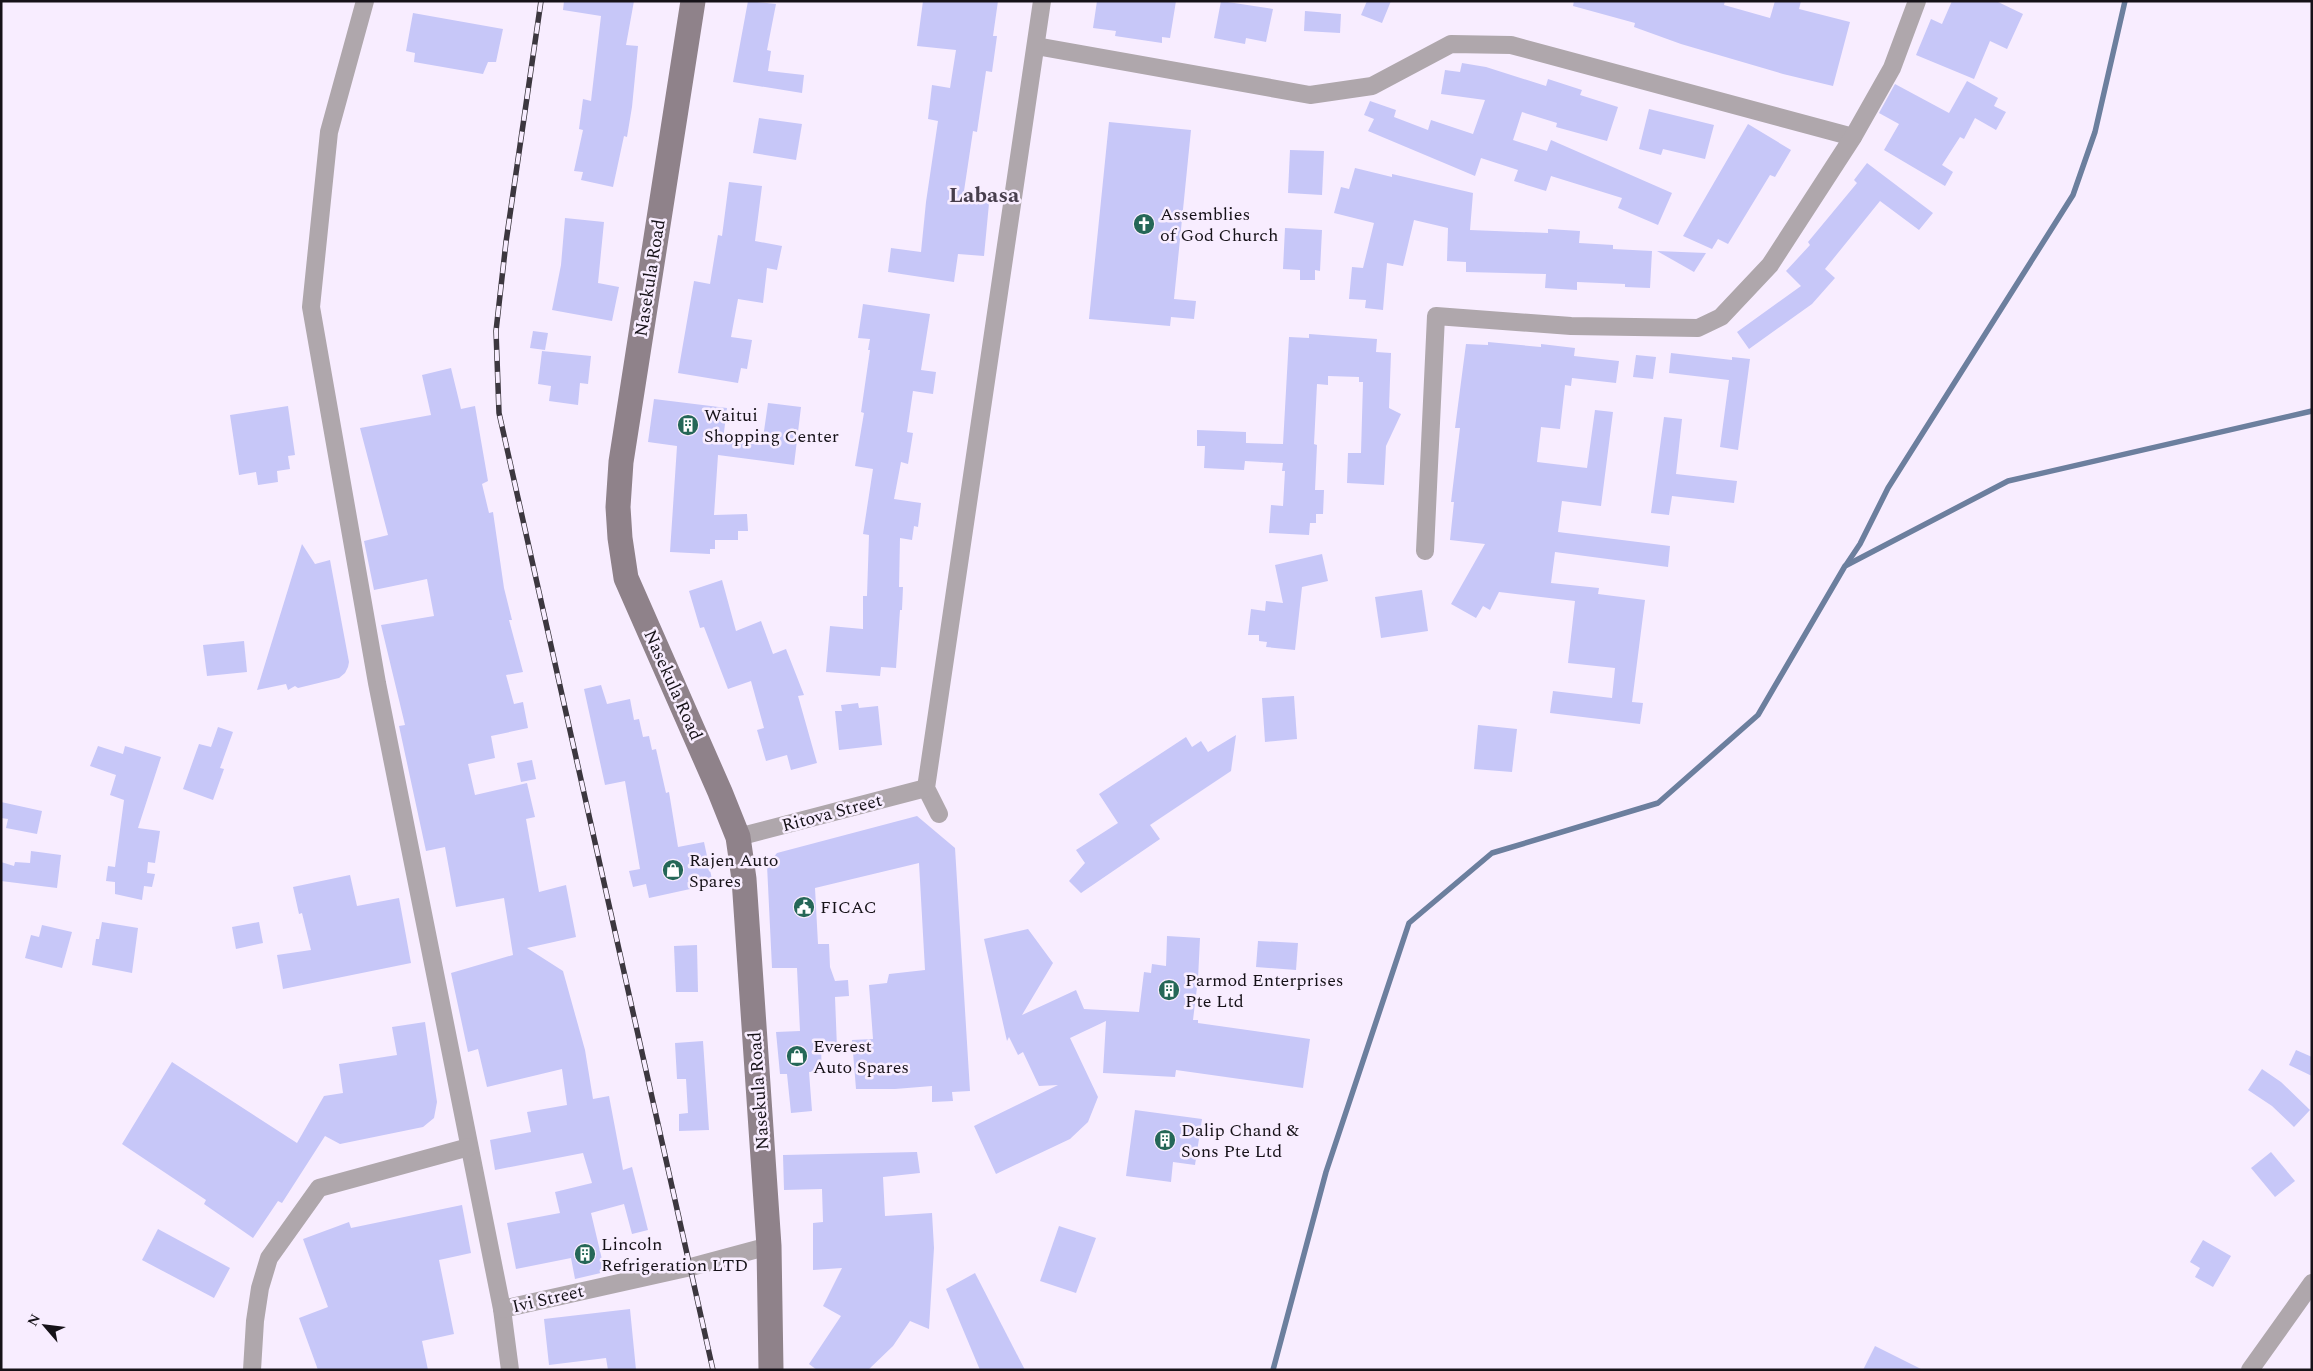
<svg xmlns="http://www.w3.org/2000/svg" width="2313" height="1371" font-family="Spectral,serif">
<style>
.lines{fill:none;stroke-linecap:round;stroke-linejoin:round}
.stream{stroke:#6c7f9e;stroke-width:5.5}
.building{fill:#c7c7f8}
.minor{stroke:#afa7ac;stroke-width:18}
.secondary{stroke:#8f828a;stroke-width:25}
.rail-casing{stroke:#3c373f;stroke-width:5.5}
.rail{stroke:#f8edff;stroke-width:4;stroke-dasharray:11;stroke-linecap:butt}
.labels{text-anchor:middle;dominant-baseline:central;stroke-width:5;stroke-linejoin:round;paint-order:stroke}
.poi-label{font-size:18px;fill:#161218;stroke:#f8edff;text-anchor:start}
.street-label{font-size:18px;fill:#161218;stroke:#f8edff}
.district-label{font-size:22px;font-weight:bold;fill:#473e4c;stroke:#f8edff}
</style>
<rect width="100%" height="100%" fill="#f8edff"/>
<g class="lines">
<!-- stream -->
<g class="stream">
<polyline points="1846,565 1860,544 1888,488 2073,195 2095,132 2125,1"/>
<polyline points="1273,1370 1326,1172 1409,923 1492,853 1658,803 1758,715 1845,566 2008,481 2312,411"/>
</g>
</g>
<!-- building -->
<g class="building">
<polygon points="564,1 634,1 626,45 638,46 632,107 627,137 624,136 613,187 581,180 583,172 574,171 583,130 579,129 583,99 591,101 601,16 563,10"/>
<polygon points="748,1 776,4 767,50 771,51 768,71 804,75 802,93 733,82"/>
<polygon points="923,1 998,1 993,36 997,36 992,72 986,71 977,132 973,131 964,191 990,193 984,256 958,254 954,282 888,272 891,248 921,252 926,202 938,121 928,119 932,85 950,88 956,50 917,46"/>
<polygon points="1097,1 1176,1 1170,38 1162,37 1162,43 1115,36 1116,31 1093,28"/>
<polygon points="1221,1 1273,9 1266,42 1246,38 1245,44 1214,38"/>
<polygon points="1367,1 1391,1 1382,23 1361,15"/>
<polygon points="1574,1 1725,1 1724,5 1770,18 1775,1 1801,1 1799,9 1850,22 1833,86 1783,74 1681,44 1634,27 1635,23 1573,6"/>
<polygon points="1952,1 1996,1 2023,14 2007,49 1990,41 1974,79 1916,55 1931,19 1942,24"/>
<polygon points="1305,11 1341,14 1340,33 1304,31"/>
<polygon points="413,13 503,29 496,62 488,62 483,74 414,62 415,53 406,51"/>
<polygon points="1462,63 1486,67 1546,86 1548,79 1582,90 1580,95 1618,107 1607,141 1556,127 1557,123 1522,112 1513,140 1547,151 1551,140 1672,193 1658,225 1618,208 1622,198 1551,176 1546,191 1514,181 1518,170 1481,158 1475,176 1368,131 1374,119 1364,115 1370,101 1396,110 1394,117 1428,130 1431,120 1473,134 1485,100 1441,94 1445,70 1460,72"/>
<polygon points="1967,81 1998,98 1994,106 2006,112 1996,130 1975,118 1964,139 1960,137 1942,165 1953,172 1945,186 1884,150 1899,124 1879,113 1895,84 1949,113"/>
<polygon points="1649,109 1714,125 1705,159 1663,149 1661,155 1639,149"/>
<polygon points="759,118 802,124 796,160 753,153"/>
<polygon points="1109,122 1191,130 1174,299 1196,301 1194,319 1171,317 1170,326 1089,319"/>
<polygon points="1748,124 1791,150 1775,177 1770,175 1728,244 1718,239 1712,249 1683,236"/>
<polygon points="1290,150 1324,151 1322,195 1288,193"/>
<polygon points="1867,163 1933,213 1919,230 1880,201 1825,269 1835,278 1812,304 1749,349 1737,332 1801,286 1786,271 1810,245 1808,242 1857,183 1854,180"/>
<polygon points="1355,168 1392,177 1392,174 1473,193 1470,230 1548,233 1548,229 1580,231 1579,243 1613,245 1613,249 1652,251 1650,288 1625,287 1625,284 1577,282 1577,290 1545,288 1546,274 1466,272 1466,262 1447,261 1448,228 1414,220 1403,266 1387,263 1383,310 1365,308 1366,300 1349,299 1352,267 1363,268 1374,223 1334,213 1341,187 1349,189"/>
<polygon points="729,182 762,186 755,241 782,246 777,270 767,268 763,303 738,299 731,337 752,340 747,369 741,368 738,383 678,373 694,281 710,284 718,235 722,236"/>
<polygon points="565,218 604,222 598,283 619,287 612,321 552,310 561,265"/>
<polygon points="1285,228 1322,230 1320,271 1315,270 1315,280 1300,280 1300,270 1283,269"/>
<polygon points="1657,251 1706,253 1694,272"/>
<polygon points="863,304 930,314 921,370 936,372 933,394 913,391 907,432 913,433 908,464 901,462 894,499 921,503 918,527 914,526 912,540 900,538 899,587 903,587 902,610 900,610 896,668 881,667 880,676 826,672 830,626 863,629 863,596 867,596 869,535 863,534 873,469 855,466 864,413 861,412 870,350 868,350 870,339 858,338"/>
<polygon points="533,331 548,333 545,350 530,348"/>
<polygon points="1309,334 1377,339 1376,352 1391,353 1389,408 1401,414 1386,446 1384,485 1347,483 1348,453 1361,453 1363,382 1359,382 1359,377 1328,376 1328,385 1317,384 1314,444 1317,445 1315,490 1324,490 1323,514 1316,514 1316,523 1310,523 1309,535 1269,533 1271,505 1283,506 1285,471 1282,471 1283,463 1245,461 1244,470 1204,468 1205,446 1197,446 1197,430 1246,432 1246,443 1283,444 1289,337 1309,338"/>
<polygon points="1488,342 1541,347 1541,344 1575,348 1574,356 1619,361 1616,383 1572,378 1571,386 1565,385 1560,429 1541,427 1537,462 1587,468 1595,410 1613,412 1601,506 1562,501 1558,532 1670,546 1668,567 1555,552 1551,583 1599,588 1598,594 1645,600 1632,702 1643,703 1640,724 1550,713 1553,691 1612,698 1615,668 1568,663 1575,601 1499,592 1490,610 1483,606 1476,618 1451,604 1485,544 1450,540 1454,502 1451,502 1460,428 1455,428 1466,344 1488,345"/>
<polygon points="542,351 591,356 588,384 580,383 578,405 549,401 551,386 538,384"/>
<polygon points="1671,353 1732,360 1732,357 1750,359 1738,450 1720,447 1729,380 1669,373"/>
<polygon points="1636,355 1656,357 1653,379 1633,377"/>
<polygon points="451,368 461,409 475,406 488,481 482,484 489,513 493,512 504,588 512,620 509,620 523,672 506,675 514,704 523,702 528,728 491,736 495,758 468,764 475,795 527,783 535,817 526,819 539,892 566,885 576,937 527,948 563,971 585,1050 593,1099 609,1096 623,1170 632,1167 648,1230 632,1234 624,1204 591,1213 605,1272 575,1279 571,1258 516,1269 507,1223 560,1213 555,1192 592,1183 583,1153 495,1170 490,1140 531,1132 527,1112 567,1105 562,1069 487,1087 478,1049 468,1052 451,973 513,955 504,898 456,907 445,847 426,851 399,726 405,725 381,625 434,616 427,579 374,590 364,541 388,535 360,428 431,415 422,375"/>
<polygon points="654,399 727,408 723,440 762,445 768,403 801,407 794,465 718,455 714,515 747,514 748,531 738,531 738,540 715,540 715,549 710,549 710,554 670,552 677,446 648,442"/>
<polygon points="288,406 295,455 288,456 290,469 277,471 278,482 258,485 256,472 239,475 230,415"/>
<polygon points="1664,417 1682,419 1676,474 1737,481 1734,503 1672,496 1669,515 1651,513"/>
<polygon points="302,544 315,564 330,560 349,662 348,667 345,673 339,678 298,688 295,686 288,690 286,684 257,690"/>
<polygon points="1322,554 1328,581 1302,587 1295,650 1266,647 1267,642 1259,641 1259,635 1248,635 1251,609 1265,611 1266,601 1283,603 1275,565"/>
<polygon points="722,580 736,631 761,621 773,654 786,649 804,695 798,696 817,763 791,770 787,755 766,761 757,730 764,728 751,681 728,689 704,627 700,628 689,591"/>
<polygon points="1422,590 1428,631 1381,638 1375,597"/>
<polygon points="244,641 247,672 207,676 203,645"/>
<polygon points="601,685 607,704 630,699 634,720 639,719 643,737 649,736 652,750 656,749 666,793 669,792 678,847 704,842 713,884 649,898 646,884 633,887 629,871 640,869 625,781 605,785 584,689"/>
<polygon points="1294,696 1297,739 1265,742 1262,698"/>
<polygon points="858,703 859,708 878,706 882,745 839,750 835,711 842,711 841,705"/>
<polygon points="1478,725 1517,729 1512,772 1474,769"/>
<polygon points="218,727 233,732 220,768 224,769 213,800 183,789 199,744 211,747"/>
<polygon points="1236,735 1231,771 1150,825 1160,839 1081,893 1069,881 1085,863 1076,850 1118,823 1099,794 1186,737 1192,747 1201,741 1208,752"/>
<polygon points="98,746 123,754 125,746 161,757 138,828 160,831 155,863 148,862 147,873 155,874 152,887 144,886 142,900 115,894 115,882 106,881 108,866 115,867 124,800 110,795 116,775 90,766"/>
<polygon points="532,760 536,779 521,782 517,763"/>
<polygon points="1,802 42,811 37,834 6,828 8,819 1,818"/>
<polygon points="917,816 955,848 970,1091 952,1092 953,1101 932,1102 932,1086 895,1089 856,1089 852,1040 873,1039 869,985 887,983 889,974 925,970 919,863 815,888 818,944 829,944 830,967 835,981 848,980 849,996 835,997 837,1048 821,1050 822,1071 809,1072 812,1111 791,1113 787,1074 780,1074 776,1032 800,1031 797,968 772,968 767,865 777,853"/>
<polygon points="31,851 61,855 57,888 1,881 1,862 14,866 15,862 30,863"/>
<polygon points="350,875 357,906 399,898 411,963 283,989 277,955 311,950 302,913 299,914 293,887"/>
<polygon points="102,922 138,928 132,973 92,965 96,939 99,939"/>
<polygon points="259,922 263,943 236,949 232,927"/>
<polygon points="42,925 72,932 62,968 25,958 31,935 39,937"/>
<polygon points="1028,929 1053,963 1022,1015 1076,990 1084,1009 1139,1012 1144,972 1151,973 1152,964 1166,966 1167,936 1200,938 1198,979 1193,1020 1198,1020 1198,1023 1310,1039 1303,1088 1176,1070 1175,1077 1103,1073 1106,1021 1070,1038 1098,1097 1088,1122 1070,1139 996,1174 974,1126 1058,1085 1039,1086 1023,1052 1018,1055 1009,1037 1007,1041 984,939"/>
<polygon points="1258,941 1298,943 1296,970 1256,967"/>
<polygon points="697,945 698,992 676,992 674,946"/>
<polygon points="425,1022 437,1102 434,1118 423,1127 340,1144 325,1136 282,1203 278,1201 253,1238 204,1204 206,1200 122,1144 172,1062 297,1143 324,1096 343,1093 339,1064 397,1055 392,1027"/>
<polygon points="703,1041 709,1130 679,1131 679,1114 688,1113 686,1079 677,1079 675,1043"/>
<polygon points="2296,1050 2312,1057 2312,1076 2289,1065"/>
<polygon points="2262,1069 2281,1082 2310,1110 2294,1127 2272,1106 2248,1090"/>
<polygon points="1135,1110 1202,1119 1195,1165 1173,1162 1171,1182 1126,1176"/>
<polygon points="917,1152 920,1173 883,1177 885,1216 932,1213 934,1248 929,1329 910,1321 893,1346 868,1370 817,1370 809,1364 841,1316 823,1306 842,1268 813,1270 813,1223 823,1222 822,1189 784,1190 783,1155"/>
<polygon points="2271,1152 2295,1181 2275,1197 2251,1168"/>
<polygon points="462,1205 471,1253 439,1260 454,1334 422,1341 428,1370 318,1370 299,1318 328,1307 303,1239 349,1222 351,1228"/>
<polygon points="1059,1226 1096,1238 1076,1293 1040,1281"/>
<polygon points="158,1229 230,1268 214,1298 142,1260"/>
<polygon points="2203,1240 2231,1256 2213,1287 2195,1277 2200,1268 2190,1262"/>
<polygon points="975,1273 1025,1370 980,1370 946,1289"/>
<polygon points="630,1309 636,1370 608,1370 606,1358 549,1365 544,1319"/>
<polygon points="1875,1346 1923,1370 1863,1370"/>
</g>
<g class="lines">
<!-- minor -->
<g class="minor">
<polyline points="365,1 329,132 311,307 377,683 502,1309 510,1370"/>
<polyline points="1036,46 1310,95 1372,86 1451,44 1511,45 1853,137"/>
<polyline points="1425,551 1436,316 1571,326 1698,328 1721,317 1770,265 1853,137 1892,68 1917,1"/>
<polyline points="939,814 926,788 1042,1"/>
<polyline points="738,837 926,788"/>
<polyline points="502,1309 691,1267 769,1246"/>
<polyline points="252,1370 255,1321 260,1288 269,1258 319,1188 469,1147"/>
<polyline points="2250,1370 2312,1283"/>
</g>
<!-- secondary -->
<polyline class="secondary" points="693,1 621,462 618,507 620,538 626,578 720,792 738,837 744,879 769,1246 771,1370"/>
<!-- rail casing -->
<g class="rail-casing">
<polyline id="rail" points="541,1 506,242 496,331 499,413 713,1370"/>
</g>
<!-- rail -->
<use href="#rail" class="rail"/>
</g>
<!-- icons -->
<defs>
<g id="church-disc" transform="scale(1.125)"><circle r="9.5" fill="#256757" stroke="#f8edff"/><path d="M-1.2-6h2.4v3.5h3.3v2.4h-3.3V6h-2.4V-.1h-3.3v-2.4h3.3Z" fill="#fff"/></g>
<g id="building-disc" transform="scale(1.125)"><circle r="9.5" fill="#256757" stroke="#f8edff"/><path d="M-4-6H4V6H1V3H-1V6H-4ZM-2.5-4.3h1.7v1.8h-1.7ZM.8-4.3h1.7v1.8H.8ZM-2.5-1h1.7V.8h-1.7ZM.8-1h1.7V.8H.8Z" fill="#fff"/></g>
<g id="shop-disc" transform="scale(1.125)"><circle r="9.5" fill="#256757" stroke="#f8edff"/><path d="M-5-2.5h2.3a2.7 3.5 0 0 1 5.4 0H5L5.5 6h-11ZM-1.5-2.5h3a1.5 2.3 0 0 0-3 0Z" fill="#fff"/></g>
<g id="civic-disc" transform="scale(1.125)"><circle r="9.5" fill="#256757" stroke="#f8edff"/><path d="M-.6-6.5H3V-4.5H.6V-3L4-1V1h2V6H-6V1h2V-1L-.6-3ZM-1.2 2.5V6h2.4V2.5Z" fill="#fff"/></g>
</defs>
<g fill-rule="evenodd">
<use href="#church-disc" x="1144" y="224"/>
<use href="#building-disc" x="688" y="425"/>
<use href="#shop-disc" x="673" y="870"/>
<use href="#civic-disc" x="804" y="907"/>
<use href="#building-disc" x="1169" y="990"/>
<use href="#shop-disc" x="797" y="1056"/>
<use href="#building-disc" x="1165" y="1140"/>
<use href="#building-disc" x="585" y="1254"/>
</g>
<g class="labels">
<!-- poi labels -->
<g class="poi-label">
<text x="1160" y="214">Assemblies<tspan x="1160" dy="21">of God Church</tspan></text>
<text x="704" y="415">Waitui<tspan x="704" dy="21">Shopping Center</tspan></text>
<text x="689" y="860">Rajen Auto<tspan x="689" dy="21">Spares</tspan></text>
<text x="820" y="907">FICAC</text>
<text x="1185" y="980">Parmod Enterprises<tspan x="1185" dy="21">Pte Ltd</tspan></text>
<text x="813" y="1046">Everest<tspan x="813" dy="21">Auto Spares</tspan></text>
<text x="1181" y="1130">Dalip Chand &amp;<tspan x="1181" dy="21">Sons Pte Ltd</tspan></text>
<text x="601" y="1244">Lincoln<tspan x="601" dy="21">Refrigeration LTD</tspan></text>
</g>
<!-- street labels -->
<g class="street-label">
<text transform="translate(650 278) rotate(-81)">Nasekula Road</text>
<text transform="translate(673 685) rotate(66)">Nasekula Road</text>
<text transform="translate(832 813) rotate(-15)">Ritova Street</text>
<text transform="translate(759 1091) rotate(-94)">Nasekula Road</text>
<text transform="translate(548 1299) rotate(-13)">Ivi Street</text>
</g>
<!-- district labels -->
<g class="district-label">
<text x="984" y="195">Labasa</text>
</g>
</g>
<!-- border -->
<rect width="2313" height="1371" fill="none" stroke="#161218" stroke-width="5"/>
<!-- north arrow -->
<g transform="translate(45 1326) rotate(298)" stroke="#f8edff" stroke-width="4" paint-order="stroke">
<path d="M0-4L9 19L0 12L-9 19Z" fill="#161218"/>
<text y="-8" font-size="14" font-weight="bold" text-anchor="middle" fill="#161218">N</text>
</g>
</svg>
